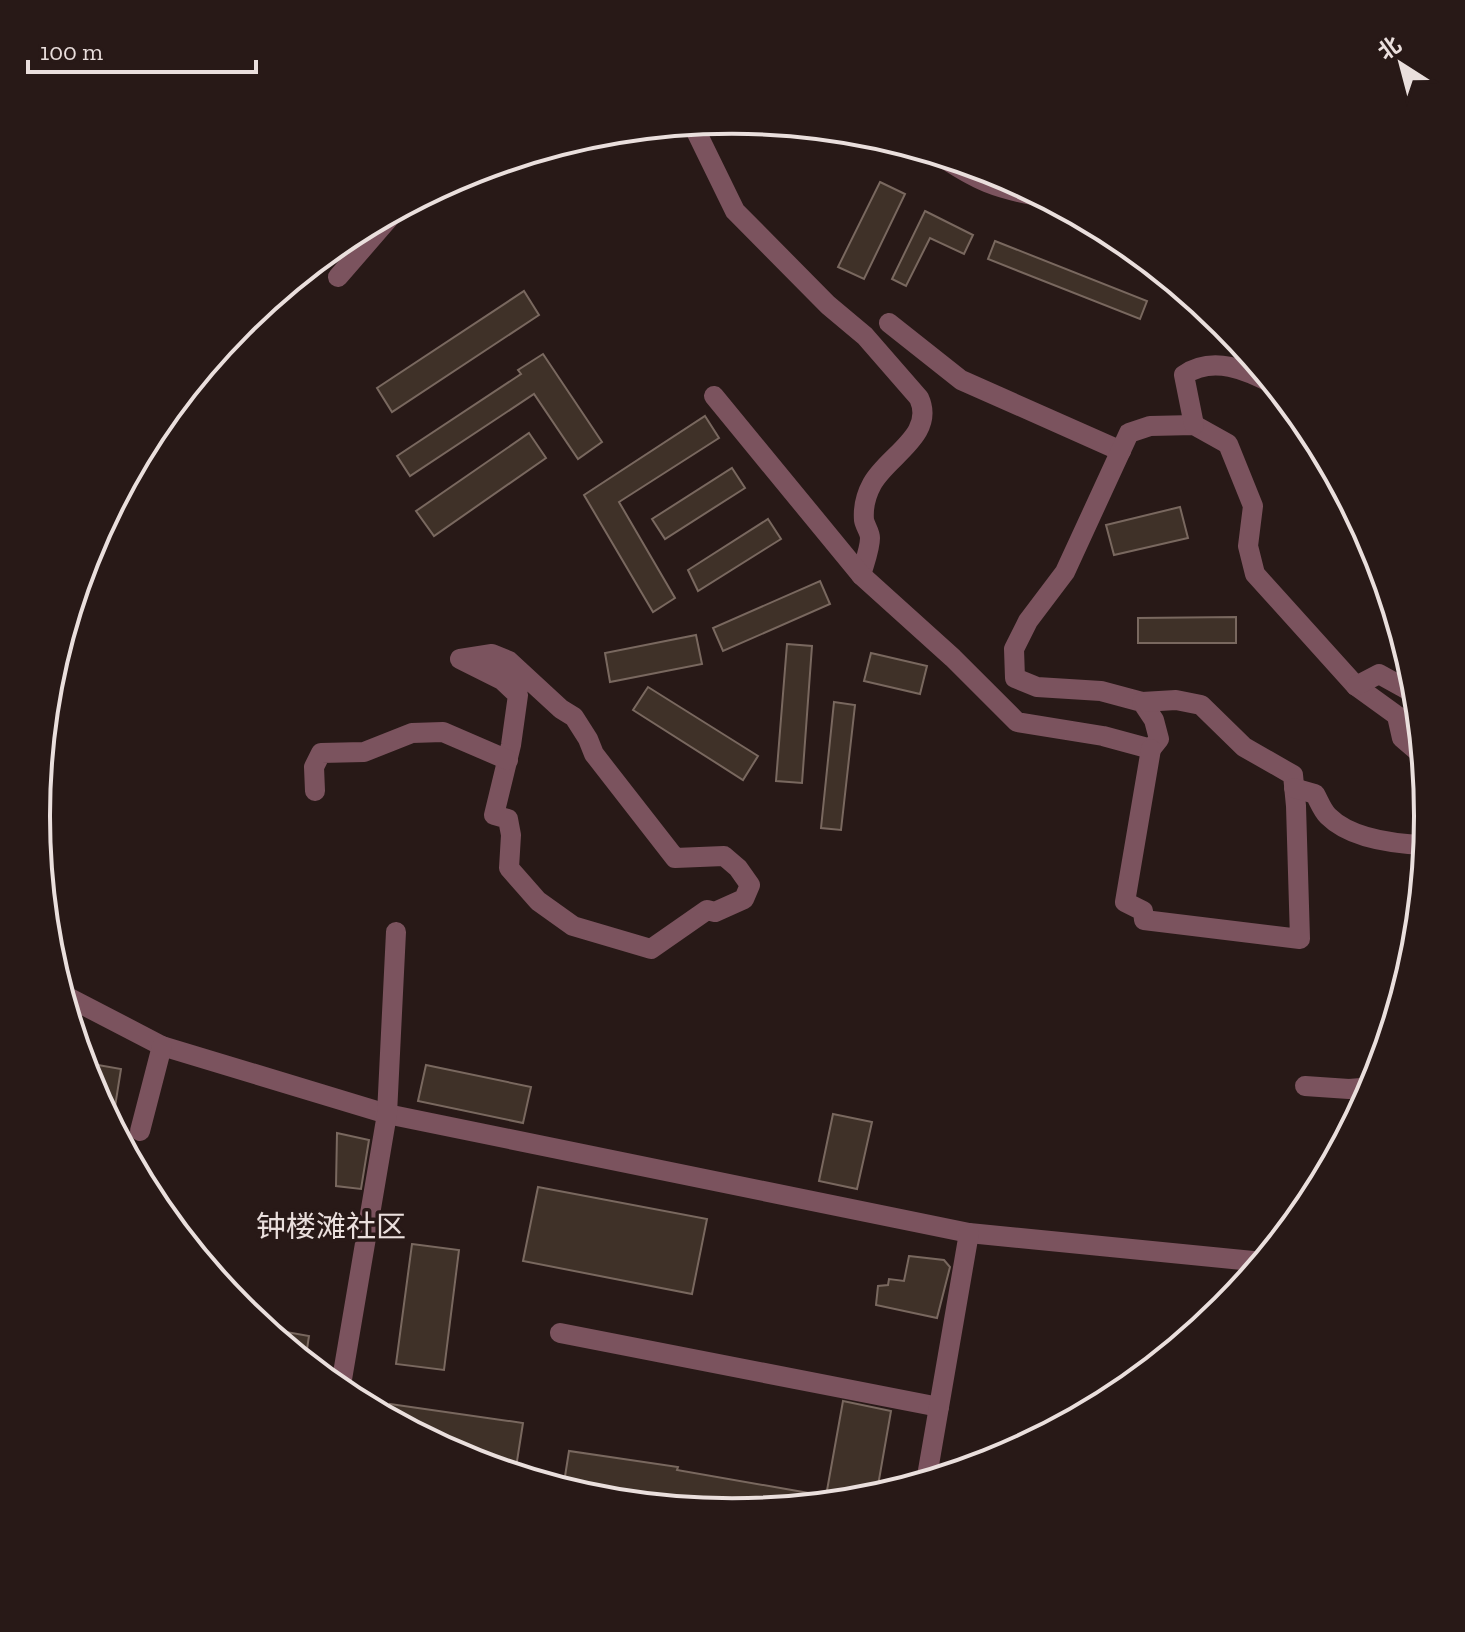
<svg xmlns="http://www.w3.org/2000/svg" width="1465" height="1632" font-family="'Zilla Slab','Noto Sans SC',serif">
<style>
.building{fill:#3f3128;stroke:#79685f;stroke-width:2}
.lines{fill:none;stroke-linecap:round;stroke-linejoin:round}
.minor{stroke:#7b535e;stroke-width:20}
.labels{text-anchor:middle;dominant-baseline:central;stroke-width:7;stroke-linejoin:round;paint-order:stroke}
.quarter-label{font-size:30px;fill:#eadfdd;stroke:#281917}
.rim{fill:none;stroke:#eadfdd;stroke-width:4}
</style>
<rect width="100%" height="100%" fill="#281917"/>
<!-- building -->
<g class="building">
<polygon points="880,182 905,194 864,279 838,267"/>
<polygon points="925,211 973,235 964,254 930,238 906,286 892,279"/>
<polygon points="995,241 1147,301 1140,319 988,259"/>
<polygon points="524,291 539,315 392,412 377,388"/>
<polygon points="543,354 602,442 578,459 534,394 410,476 397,456 521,374 518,370"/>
<polygon points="705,416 719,438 619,502 675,598 653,612 584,495"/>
<polygon points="529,433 546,458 434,536 416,511"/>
<polygon points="732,468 745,488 665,539 652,519"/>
<polygon points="1180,507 1188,538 1114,555 1106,525"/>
<polygon points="768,519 781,539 698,591 688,570"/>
<polygon points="820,581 830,604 723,651 713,628"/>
<polygon points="1236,617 1236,643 1138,643 1138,618"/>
<polygon points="696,635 702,664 610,682 605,653"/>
<polygon points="787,644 812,646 802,783 776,781"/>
<polygon points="871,653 927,666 920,694 864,681"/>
<polygon points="648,687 758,756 743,780 633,710"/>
<polygon points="834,702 855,705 841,830 821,828"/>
<polygon points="98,1065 121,1069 114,1113 105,1112 94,1092"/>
<polygon points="426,1065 531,1087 523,1123 418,1101"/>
<polygon points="833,1114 872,1122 857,1189 819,1181"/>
<polygon points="337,1133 369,1140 361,1189 336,1186"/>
<polygon points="538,1187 707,1219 692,1294 523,1261"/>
<polygon points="412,1244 459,1250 444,1370 396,1364"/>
<polygon points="909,1256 944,1260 950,1267 937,1318 876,1305 878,1286 888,1285 889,1279 904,1281"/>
<polygon points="264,1328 309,1336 305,1362"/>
<polygon points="843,1401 891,1411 876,1497 732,1512 623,1502 589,1497 563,1489 569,1451 678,1467 677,1470 826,1496"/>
<polygon points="390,1404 523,1423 515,1474 466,1459 388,1418"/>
</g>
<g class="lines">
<!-- minor -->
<g class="minor">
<path d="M692 123 735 211 828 305 865 336 919 398C936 435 887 456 872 484 866 495 863 508 864 520 865 526 870 532 870 538 870 549 864 564 861 575"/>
<path d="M936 153C977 181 996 189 1044 197"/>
<polyline points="338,277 396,210"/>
<polyline points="889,323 961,380 1121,451"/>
<polyline points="714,396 861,575 953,658 1017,722 1103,736 1151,749 1159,739 1154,720 1142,702 1101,691 1037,687 1015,678 1014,649 1028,621 1065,572 1129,433 1150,426 1194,425 1228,444 1253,506 1248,546 1255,574 1356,686 1421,733"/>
<path d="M1194 425 1184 375C1213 355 1247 370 1275 385"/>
<polygon points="492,654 509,661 561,709 574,717 588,739 594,754 675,858 724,856 738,868 750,885 744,899 715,912 707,910 651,949 573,926 538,901 509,868 511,835 508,819 494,815 511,745 518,695 502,680 460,659"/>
<polyline points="1356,686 1379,674 1417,695"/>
<polyline points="1142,702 1176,700 1201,705 1244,747 1293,775 1296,806 1300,939 1144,920 1143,911 1125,902 1151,749"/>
<polyline points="1397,716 1402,738 1423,756"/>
<path d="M1294 788 1315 794C1319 801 1322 810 1328 816 1351 839 1395 844 1426 845"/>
<polyline points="315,791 314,767 321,753 364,752 412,733 443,732 508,760"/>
<polyline points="62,994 162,1046 387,1114 969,1233 1263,1262"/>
<polyline points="1305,1086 1349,1089 1374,1087"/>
<polyline points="140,1131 162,1046"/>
<polyline points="560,1333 939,1407"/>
<polyline points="340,1391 387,1114 396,932"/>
<polyline points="926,1482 969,1233"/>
</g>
</g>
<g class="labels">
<!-- quarter labels -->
<g class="quarter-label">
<text x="331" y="1227">钟楼滩社区</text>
</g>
</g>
<!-- crop -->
<path d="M0 0H1465V1632H0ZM50 816a682 682 0 1 1 1364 0a682 682 0 1 1-1364 0Z" fill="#281917" fill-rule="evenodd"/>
<path class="rim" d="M50 816a682 682 0 1 1 1364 0a682 682 0 1 1-1364 0Z"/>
<!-- north arrow -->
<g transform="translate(1401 64) rotate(324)" stroke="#281917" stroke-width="6" paint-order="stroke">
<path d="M0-6L14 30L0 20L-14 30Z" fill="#eadfdd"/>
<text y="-12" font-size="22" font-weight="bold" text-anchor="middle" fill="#eadfdd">北</text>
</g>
<!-- scale -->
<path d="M28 60v12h228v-12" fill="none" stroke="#eadfdd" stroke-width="4"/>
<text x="40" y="60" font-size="24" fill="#eadfdd" stroke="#281917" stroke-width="6" paint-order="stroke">100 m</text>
</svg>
